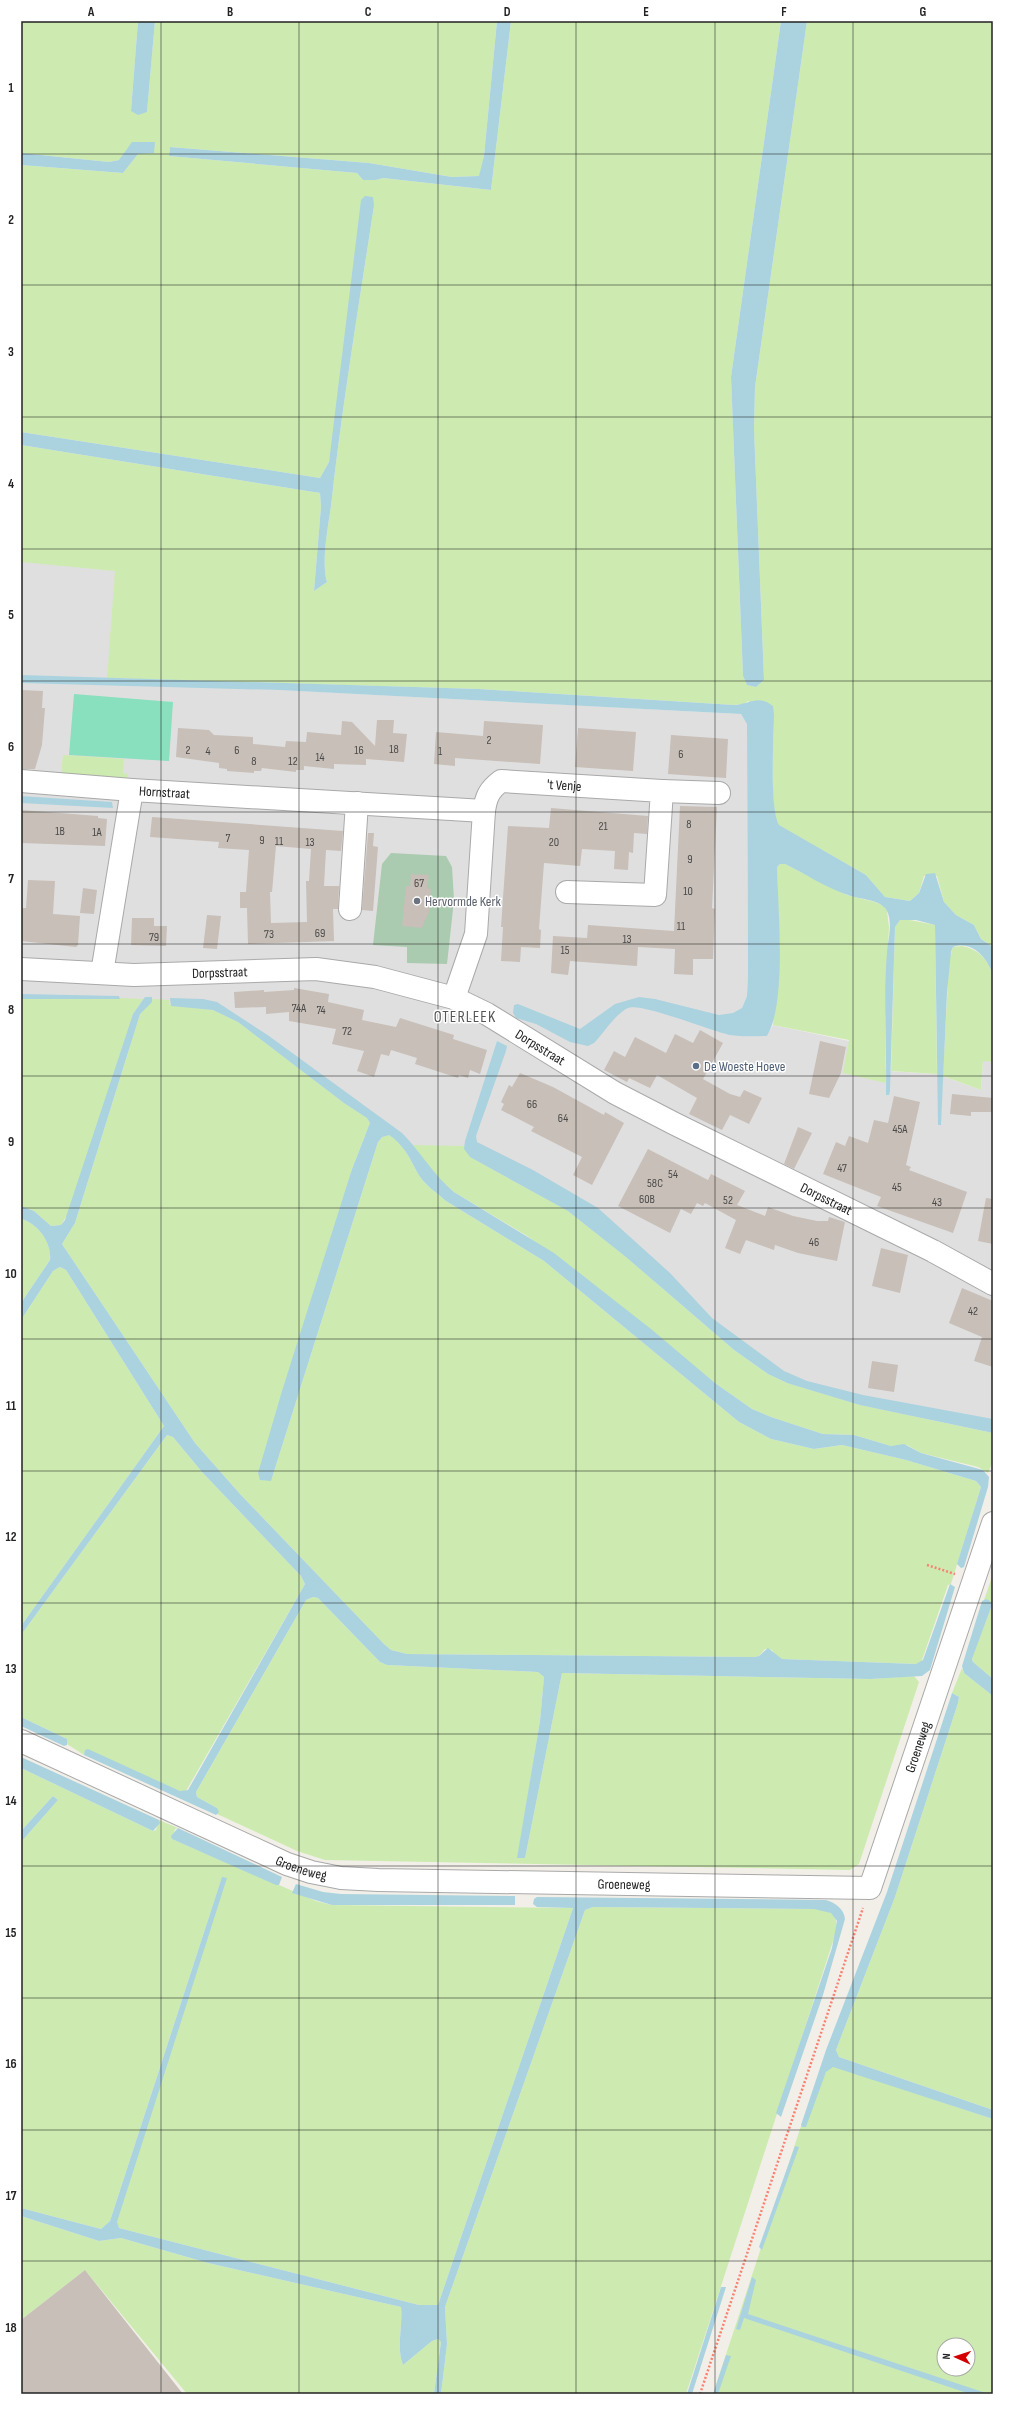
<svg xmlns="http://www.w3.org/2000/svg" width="1014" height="2415" font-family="'Sofia Sans Condensed',sans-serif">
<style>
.residential{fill:#e0dfdf}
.grass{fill:#cdebb0;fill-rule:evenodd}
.cemetery{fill:#aacbaf}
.pitch{fill:#88e0be}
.water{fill:#aad3df}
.building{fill:#c7bfb8;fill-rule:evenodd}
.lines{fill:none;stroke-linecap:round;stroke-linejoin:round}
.minor-casing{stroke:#a9a9a9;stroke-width:24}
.path{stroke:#fa8072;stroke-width:2.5;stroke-dasharray:2 2;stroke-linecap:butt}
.minor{stroke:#fff;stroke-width:22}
.grid{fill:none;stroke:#222;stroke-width:1;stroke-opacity:0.55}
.worship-dot{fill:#6b7280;stroke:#fff;stroke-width:1.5}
.service-dot{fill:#5c6f8a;stroke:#fff;stroke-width:1.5}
.labels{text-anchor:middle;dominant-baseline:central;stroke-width:3;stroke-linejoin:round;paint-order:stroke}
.number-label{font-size:12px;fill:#4b4948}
.street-label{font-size:14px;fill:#222;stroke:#fff}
.worship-label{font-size:14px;fill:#5b616d;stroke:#fff;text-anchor:start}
.service-label{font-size:14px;fill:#4e5e75;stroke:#fff;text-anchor:start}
.quarter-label{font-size:16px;letter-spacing:1px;fill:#555;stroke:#fff}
.neatline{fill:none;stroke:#222;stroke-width:1.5}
.grid-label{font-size:13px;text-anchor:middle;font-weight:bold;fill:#222}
</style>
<rect width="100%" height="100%" fill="#f2efe9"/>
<!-- residential -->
<polygon class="residential" points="21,560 120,569 108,681 741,714 747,723 748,974 747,996 742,1008 767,1036 773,1025 849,1041 889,1071 937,1074 981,1090 983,1060 993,1062 993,1431 985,1428 808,1400 768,1365 550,1205 21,1006"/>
<!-- grass -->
<g class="grass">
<path d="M21 21H138L131 111 147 112 155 21H497L484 156 480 176 452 177 369 163 170 147 169 156 357 173 363 180H376L383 178 491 190 511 21H781L731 377 743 676 747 685 756 687 764 680 754 429 755 387 807 21H993V947L981 939 974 925 956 915 944 902 937 876H924L919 893 910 901 885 897 866 875 778 825C769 806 774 738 774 714L748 701 744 704 734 705 479 689 107 678 115 571 21 562V445L320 493 321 507 314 591 327 582C321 562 328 527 331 506 342 406 359 305 374 205L329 462 320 478 21 432V165L123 173 138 154 155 143 119 160 109 162 21 153Z"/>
<polygon points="63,755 124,759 123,773 128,774 127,782 61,777"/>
<polygon points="780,864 785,864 847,895 875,902 884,906 887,911 889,927 885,1010 886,1083 843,1073 849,1040 773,1025 778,963 777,867"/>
<polygon points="905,919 935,925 937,1074 891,1071 895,927 900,920"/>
<path d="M962 946C979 949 988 960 993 975V1062L983 1061 981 1090 943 1076 949 960 953 947Z"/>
<polygon points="120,998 143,999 133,1014 69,1212 61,1225 51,1226 34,1211 21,1206 21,999"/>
<path d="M152 999 169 1000V1005L213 1010 238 1022 344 1103 367 1118 370 1123 352 1169 271 1481 378 1142 382 1137 389 1135C404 1145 409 1157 417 1172 423 1184 436 1192 446 1201L544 1261 739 1422 771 1439 814 1449 842 1445 906 1460 976 1481 981 1487 951 1584 948 1585 921 1663 916 1664 782 1659 777 1658 772 1650 765 1649 759 1656 754 1657 407 1654 391 1650 384 1644 240 1494 195 1443 62 1244 75 1223 140 1014 144 1007 151 1003Z"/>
<polygon points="413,1145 465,1146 470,1157 568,1211 626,1257 734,1350 768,1374 787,1383 860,1405 993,1433 993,1461 988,1473 978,1467 921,1453 907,1445 891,1446 854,1435 823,1434 771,1417 752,1409 715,1383 585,1278 527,1236 454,1192 433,1173"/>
<path d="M21 1219C38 1223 52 1243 50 1260L21 1303Z"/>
<polygon points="60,1267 66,1270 164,1426 21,1626 21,1320 53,1271"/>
<polygon points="167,1435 173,1437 202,1472 301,1576 305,1584 186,1791 180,1791 84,1753 84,1755 67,1744 67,1739 21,1717 21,1635"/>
<polygon points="992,1577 993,1580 993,1679 973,1662 972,1658 992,1605 986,1599 984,1600"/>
<polygon points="313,1597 318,1598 380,1662 387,1665 538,1672 544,1677 540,1721 518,1858 525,1858 562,1673 871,1679 914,1676 919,1682 859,1864 850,1870 325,1860 297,1851 217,1814 217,1808 197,1797 196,1792 306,1600"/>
<polygon points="962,1668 964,1673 993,1696 993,2110 839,2057 836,2050 895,1897 958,1703 959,1697 952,1693"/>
<polygon points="21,1768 153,1831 156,1830 159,1820 178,1828 175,1829 172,1839 316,1901 332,1905 573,1908 438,2305 419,2305 119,2228 116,2222 222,1877 110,2221 101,2229 21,2208 21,1842 58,1800 53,1796 21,1831"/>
<path d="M593 1907 822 1909C834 1911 837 1919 837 1929L686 2394H441L447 2344 445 2307 585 1910Z"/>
<path d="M837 2067 993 2119V2394H713L801 2126 826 2072 830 2067ZM944 2345H968V2369H944Z"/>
<path d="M21 2216 99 2241 121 2238 208 2263 401 2307C403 2325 396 2347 403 2365L432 2341 438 2339 441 2342 434 2394H187L85 2270 21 2320Z"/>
</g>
<!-- cemetery -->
<polygon class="cemetery" points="391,853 446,856 452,867 454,900 447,964 407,963 407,947 373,945 382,864"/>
<!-- pitch -->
<polygon class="pitch" points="74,694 173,702 169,761 69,755"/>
<!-- water -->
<g class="water">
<polygon points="138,21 155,21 147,112 138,115 131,111"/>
<polygon points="497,21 511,21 491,190 383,178 376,180 363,180 357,173 169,156 170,147 369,163 452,177 479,176 484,156"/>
<polygon points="781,21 807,21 755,387 754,429 764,680 756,687 747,685 743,676 731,377"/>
<polygon points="132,142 155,142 154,153 138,154 123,173 21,165 21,153 109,162 119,160"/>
<path d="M365 196 373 197 374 205C359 305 342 406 331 506 328 527 321 563 327 582L314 591 321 507 320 493 21 445V432L320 478 329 462 361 200Z"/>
<path d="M21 675 479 689 734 705C750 704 758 694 773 706L774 714C774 738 769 806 779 825L866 875 885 897 910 901 919 893 926 874 935 873 944 902 956 915 974 925 981 939 993 947V975C988 959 973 940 953 947L951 952 947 993 941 1125H938L935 925 916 920H900L895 927 890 1091 889 1095H886C887 1047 883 1000 887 952 888 940 894 919 885 908 877 899 858 899 848 895 826 888 806 874 785 864H780L777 867C778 908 787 1003 767 1036 754 1036 742 1037 730 1035 711 1031 640 1002 628 1008 615 1014 604 1033 594 1043L588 1046 570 1042 536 1024 516 1018 513 1013 514 1005 518 1004 580 1029 615 1004 639 997 655 999 719 1015 733 1013 742 1008 747 996 748 974 747 724 741 714 279 690 21 683Z"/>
<polygon points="21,796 112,802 113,808 21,803"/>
<polygon points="21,994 119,996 120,999 21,999"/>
<path d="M145 997H152V1002L140 1014 75 1223 62 1244 195 1443 240 1494 384 1644 391 1650 407 1654 754 1657 759 1656 768 1648 782 1659 916 1664 923 1660 950 1584 955 1587 930 1670 922 1676 871 1679 562 1673 525 1858H517L540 1721 544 1677 538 1672 387 1665 380 1662 318 1598 313 1597 306 1600 196 1792 197 1797 217 1808 219 1812 216 1815 84 1755 85 1750 88 1749 180 1791 188 1790 305 1584 301 1576 202 1472 173 1437 167 1435 21 1635V1626L164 1426 66 1270 60 1267 53 1271 21 1320V1303L50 1260C52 1243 38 1223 21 1219V1206L34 1211 51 1226 61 1225 65 1220 133 1014Z"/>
<path d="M170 998 203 999 217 1002 269 1036 402 1133C421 1152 433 1175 454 1192L554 1253 651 1329 715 1383 752 1409 771 1417 823 1434 854 1435 891 1446 904 1444 921 1453 983 1470 989 1477 988 1487 964 1567 961 1568 957 1564 981 1487 976 1481 906 1460 842 1445 814 1449 771 1439 739 1422 544 1261 446 1201C436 1192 423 1184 417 1172 409 1157 404 1145 389 1135L382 1137 378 1142 271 1481 260 1480 258 1473 282 1391 352 1169 370 1123 367 1118 344 1103 238 1022 213 1010 171 1006Z"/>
<polygon points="497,1041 507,1046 506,1051 476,1136 477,1142 533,1170 598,1208 670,1273 712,1318 784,1371 807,1381 863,1395 993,1419 993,1433 860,1405 787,1383 768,1374 734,1350 626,1257 568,1211 470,1157 464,1149 465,1141"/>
<polygon points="986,1599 990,1601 992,1605 972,1659 973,1662 993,1679 993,1696 964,1673 962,1666 982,1601"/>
<polygon points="952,1693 959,1697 958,1703 895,1897 836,2050 839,2057 993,2110 993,2119 833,2067 826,2072 806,2127 802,2127 801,2125 826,2050 887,1892"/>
<polygon points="21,1717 67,1739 67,1745 64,1746 21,1726"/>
<polygon points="21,1757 159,1820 160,1823 153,1831 21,1768"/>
<polygon points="53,1796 58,1800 21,1842 21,1831"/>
<polygon points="178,1828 282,1877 279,1885 276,1885 172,1839 171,1836"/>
<path d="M222 1877 227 1878 117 2222 119 2228 419 2305H438L573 1908 537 1907 533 1904 534 1899 537 1897 826 1900C836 1903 844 1909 845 1919L823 1995 781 2117 776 2113 832 1948 837 1921 831 1913 814 1909 593 1907 585 1910 445 2307 447 2344 441 2394H434L441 2342 438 2339 432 2341 403 2365C396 2347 403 2326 401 2307L208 2263 121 2238 99 2241 21 2216V2208L101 2229 110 2221Z"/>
<polygon points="296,1884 323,1892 341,1894 515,1896 515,1905 332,1905 292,1893"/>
<polygon points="795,2146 799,2147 762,2250 759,2247"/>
<polygon points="752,2277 756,2280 748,2314 989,2394 970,2394 744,2318 740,2330 736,2329"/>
<polygon points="721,2287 726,2287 692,2394 687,2394"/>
<polygon points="726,2355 731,2356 718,2394 713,2394"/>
</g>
<!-- building -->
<g class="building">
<polygon points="21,690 43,691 42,708 45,708 42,745 35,769 21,769"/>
<polygon points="377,720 394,720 393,733 407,734 404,762 366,759 366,765 334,764 334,769 304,766 304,770 296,770 296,772 262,768 261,771 254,771 254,773 227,771 227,769 219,768 219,763 176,757 178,728 209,730 214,735 253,737 253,744 285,747 286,741 306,742 307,732 341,735 342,721 352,722 375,746"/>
<polygon points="484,721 543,725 540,764 455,758 455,766 434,764 436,732 483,736"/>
<polygon points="578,728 636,732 633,771 575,767"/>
<polygon points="671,735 728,739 726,778 668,774"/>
<polygon points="680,806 717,807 712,908 715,909 713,959 693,959 693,975 674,974 675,949 638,947 637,966 570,961 568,975 551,973 553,936 587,938 588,925 674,931"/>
<polygon points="551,808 648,816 647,834 634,833 633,853 629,852 628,870 614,869 615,851 582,849 580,866 544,863 539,929 541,930 540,948 521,947 520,962 501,961 503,927 501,927 508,826 549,828"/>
<polygon points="21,810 98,816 98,818 107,819 105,846 21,843"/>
<path d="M152 817 343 831 341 851 326 850 324 886H339L338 909H333L334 941 248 944 247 908H240V892H246L249 850 218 848 219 842 150 837ZM276 846 311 849 309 881H306L307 922 271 923 270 892H272Z"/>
<polygon points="368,833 374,833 373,846 378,847 373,911 362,910"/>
<polygon points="411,874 429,875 427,888 431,889 429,912 422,928 402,926 406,886 410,886"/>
<polygon points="28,880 55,881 53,914 80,916 78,945 76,947 21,941 21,908 26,908"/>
<polygon points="83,888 97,890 94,914 80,913"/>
<polygon points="207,915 221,916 217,949 203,948"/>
<polygon points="132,918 154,918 154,926 167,926 166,946 131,945"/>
<polygon points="294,988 329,994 328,1002 364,1010 362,1020 396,1027 400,1018 454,1035 453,1039 487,1050 480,1074 470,1070 468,1078 459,1075 458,1078 415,1064 417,1058 391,1050 389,1056 381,1054 374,1077 357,1071 364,1051 332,1044 336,1029 289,1021 289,1012 266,1014 266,1007 235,1008 234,992 264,990 264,992 294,990"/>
<polygon points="700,1030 723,1043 703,1079 730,1094 740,1097 744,1090 762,1098 749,1124 730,1115 722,1130 689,1114 697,1098 657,1075 650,1088 629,1078 627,1082 604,1070 614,1051 625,1057 635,1037 666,1053 675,1034 693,1043"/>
<polygon points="820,1041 846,1047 841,1073 829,1098 809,1094"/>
<polygon points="520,1073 553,1087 604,1115 605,1112 624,1123 592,1185 573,1175 582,1157 531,1131 534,1127 501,1110 504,1104 501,1102 509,1085 512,1087"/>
<polygon points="952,1094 993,1098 993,1112 971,1112 971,1116 950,1114"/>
<polygon points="894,1096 920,1102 906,1165 911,1167 909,1170 967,1192 953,1233 877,1206 881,1197 823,1174 836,1142 845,1146 849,1136 868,1143 874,1120 888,1123"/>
<polygon points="798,1127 812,1133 794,1169 784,1164"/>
<polygon points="648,1149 708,1180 711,1174 745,1191 737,1205 765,1216 768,1207 793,1216 817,1221 828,1221 829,1217 845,1222 837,1261 798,1253 775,1245 774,1250 746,1240 740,1254 725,1248 736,1220 705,1203 703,1206 697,1203 691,1214 681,1209 670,1233 618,1206"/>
<polygon points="986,1198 993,1199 993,1244 978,1241"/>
<polygon points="881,1248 908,1255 900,1293 872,1286"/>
<polygon points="962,1288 993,1301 993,1367 974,1361 982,1337 949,1323"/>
<polygon points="872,1361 898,1365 894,1392 868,1388"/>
<polygon points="85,2270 183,2394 21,2394 21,2320"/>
</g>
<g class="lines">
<!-- minor casing -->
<g class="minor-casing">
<g id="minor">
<polyline points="21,781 132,790"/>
<polyline points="662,791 719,793"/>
<polyline points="350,909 357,803"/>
<path id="s1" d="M21 969 134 975 316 969 375 977 454 998 487 1014 615 1093 675 1124 933 1251 993 1284"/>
<path id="s2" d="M102 973 132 790 484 811"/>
<path id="s3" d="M454 998 476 934 484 811C486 797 489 790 501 781L662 791 655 895 567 892"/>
<path id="s4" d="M21 1741 287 1864 311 1872 341 1878 378 1880 870 1888 993 1523"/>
</g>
</g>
<!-- path -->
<g class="path">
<polyline points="927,1565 955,1574"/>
<polyline points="700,2394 863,1908"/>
</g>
<!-- minor -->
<use href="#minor" class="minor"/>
</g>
<!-- grid -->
<path class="grid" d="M161 21V2394M299 21V2394M438 21V2394M576 21V2394M715 21V2394M853 21V2394M21 154H993M21 285H993M21 417H993M21 549H993M21 681H993M21 812H993M21 944H993M21 1076H993M21 1208H993M21 1339H993M21 1471H993M21 1603H993M21 1734H993M21 1866H993M21 1998H993M21 2130H993M21 2261H993"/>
<!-- markers -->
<circle class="worship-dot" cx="417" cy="901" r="4"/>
<circle class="service-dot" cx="696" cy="1066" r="4"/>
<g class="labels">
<!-- number labels -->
<g class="number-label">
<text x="489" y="740">2</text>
<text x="394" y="749">18</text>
<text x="188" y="750">2</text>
<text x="237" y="750">6</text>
<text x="359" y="750">16</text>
<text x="208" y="751">4</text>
<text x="440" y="751">1</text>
<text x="681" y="754">6</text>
<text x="320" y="757">14</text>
<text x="254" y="761">8</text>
<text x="293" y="761">12</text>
<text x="689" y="824">8</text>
<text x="603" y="826">21</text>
<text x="60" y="831">1B</text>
<text x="97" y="832">1A</text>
<text x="228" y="838">7</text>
<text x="262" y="840">9</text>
<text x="279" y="841">11</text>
<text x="310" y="842">13</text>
<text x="554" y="842">20</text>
<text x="690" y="859">9</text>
<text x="419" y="883">67</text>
<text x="688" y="891">10</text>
<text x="681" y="926">11</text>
<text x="320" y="933">69</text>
<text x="269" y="934">73</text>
<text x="154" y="937">79</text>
<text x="627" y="939">13</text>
<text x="565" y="950">15</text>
<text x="299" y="1008">74A</text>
<text x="321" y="1010">74</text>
<text x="347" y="1031">72</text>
<text x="532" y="1104">66</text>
<text x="563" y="1118">64</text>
<text x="900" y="1129">45A</text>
<text x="842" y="1168">47</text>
<text x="673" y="1174">54</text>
<text x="655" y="1183">58C</text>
<text x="897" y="1187">45</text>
<text x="647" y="1199">60B</text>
<text x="728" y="1200">52</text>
<text x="937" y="1202">43</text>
<text x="814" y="1242">46</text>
<text x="973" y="1311">42</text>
</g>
<!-- street labels -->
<g class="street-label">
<text stroke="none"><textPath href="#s3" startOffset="290">'t Venje</textPath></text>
<text stroke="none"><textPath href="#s2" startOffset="218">Hornstraat</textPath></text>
<text stroke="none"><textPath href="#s1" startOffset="199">Dorpsstraat</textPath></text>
<text stroke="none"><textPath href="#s1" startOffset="536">Dorpsstraat</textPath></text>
<text stroke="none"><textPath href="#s1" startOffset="860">Dorpsstraat</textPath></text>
<text stroke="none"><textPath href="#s4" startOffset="1027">Groeneweg</textPath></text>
<text stroke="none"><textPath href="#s4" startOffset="308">Groeneweg</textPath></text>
<text stroke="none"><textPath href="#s4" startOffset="632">Groeneweg</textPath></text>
</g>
<!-- worship labels -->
<g class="worship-label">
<text x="425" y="901">Hervormde Kerk</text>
</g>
<!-- service labels -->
<g class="service-label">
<text x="704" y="1066">De Woeste Hoeve</text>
</g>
<!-- quarter labels -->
<g class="quarter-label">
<text x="465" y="1017">OTERLEEK</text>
</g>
</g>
<!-- border -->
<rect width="1014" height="2415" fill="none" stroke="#ffffff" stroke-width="44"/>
<!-- north arrow -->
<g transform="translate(956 2357) rotate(273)"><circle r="19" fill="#ffffff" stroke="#a7a7a7"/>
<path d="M0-3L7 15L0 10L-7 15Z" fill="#d40000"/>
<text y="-6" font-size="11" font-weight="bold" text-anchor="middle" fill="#222222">N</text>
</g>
<rect x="22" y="22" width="970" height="2371" class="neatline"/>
<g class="grid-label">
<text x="91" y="16">A</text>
<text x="230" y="16">B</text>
<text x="368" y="16">C</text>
<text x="507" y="16">D</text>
<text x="646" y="16">E</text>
<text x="784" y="16">F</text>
<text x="923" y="16">G</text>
<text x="11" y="92">1</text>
<text x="11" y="224">2</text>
<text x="11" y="356">3</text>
<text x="11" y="488">4</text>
<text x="11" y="619">5</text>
<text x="11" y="751">6</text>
<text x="11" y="883">7</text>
<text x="11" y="1014">8</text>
<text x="11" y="1146">9</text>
<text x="11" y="1278">10</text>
<text x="11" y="1410">11</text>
<text x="11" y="1541">12</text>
<text x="11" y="1673">13</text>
<text x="11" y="1805">14</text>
<text x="11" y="1937">15</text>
<text x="11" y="2068">16</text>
<text x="11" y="2200">17</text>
<text x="11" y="2332">18</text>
</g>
</svg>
